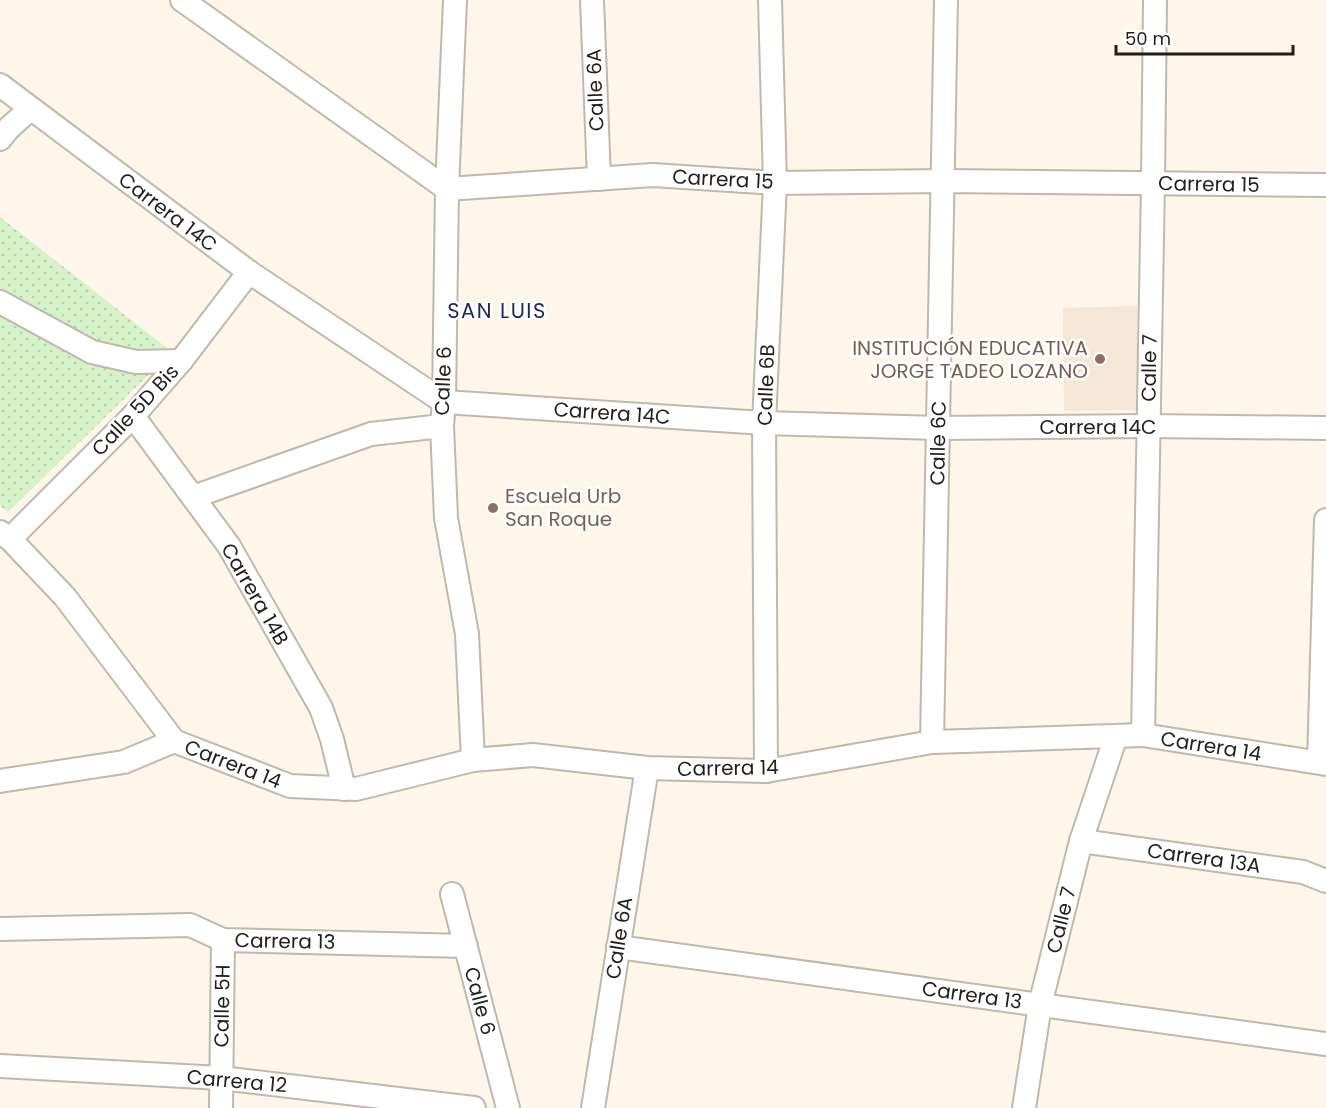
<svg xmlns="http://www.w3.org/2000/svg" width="1326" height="1108" font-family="Poppins,sans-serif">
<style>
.built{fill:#f5e7d7}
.park{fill:url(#park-dots)}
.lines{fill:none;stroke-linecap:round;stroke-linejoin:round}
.minor-casing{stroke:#c0b7ae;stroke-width:26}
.minor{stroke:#fff;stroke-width:22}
.education-dot{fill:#8d6e63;stroke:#fff;stroke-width:2}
.labels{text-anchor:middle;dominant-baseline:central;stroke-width:5;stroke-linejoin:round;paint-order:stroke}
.street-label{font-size:20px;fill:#211e1b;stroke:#fff}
.education-label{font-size:20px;fill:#785e54;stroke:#fff;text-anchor:end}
.neighbourhood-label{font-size:21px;letter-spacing:1.5px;fill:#1c2a62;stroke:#fff}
</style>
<defs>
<pattern id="park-dots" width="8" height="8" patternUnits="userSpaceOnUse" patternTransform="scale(1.5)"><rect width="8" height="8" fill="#d5f2c9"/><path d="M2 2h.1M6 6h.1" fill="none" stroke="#b7cfac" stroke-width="1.8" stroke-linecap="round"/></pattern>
</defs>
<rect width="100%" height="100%" fill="#fef5eb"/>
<!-- built -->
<polygon class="built" points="1137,306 1137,410 1064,411 1063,308"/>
<!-- park -->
<polygon class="park" points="0,217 172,352 8,512 0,506"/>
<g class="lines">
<!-- minor casing -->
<g class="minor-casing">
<g id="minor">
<polyline points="182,0 447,189 653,175 775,183 943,181 1326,185"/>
<polyline points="455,0 447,189 444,402 442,426 446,518 467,634 473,760"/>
<polyline points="592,0 599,179"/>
<polyline points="0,85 249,272 444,402 764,423 939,428 1148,426 1326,428"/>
<polyline points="0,139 9,128 30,109"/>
<polyline points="0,302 92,352 136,362 181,361"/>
<polyline points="133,416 229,546 321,708 332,739 344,789"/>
<polyline points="193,497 371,434 442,426"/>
<polyline points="0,532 10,539 65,597 174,741 290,786 356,789 473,760 533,755 647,768 766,771 932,742 1143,735 1326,764"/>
<polyline points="10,539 133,416 181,361 249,272"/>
<polyline points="1143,735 1153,183 1155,0"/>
<polyline points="932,742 946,0"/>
<polyline points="1319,762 1326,520"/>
<polyline points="766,771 764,423 775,183 770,0"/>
<polyline points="0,781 124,762 174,741"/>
<polyline points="1081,841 1303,872 1326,881"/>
<polyline points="452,894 508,1108"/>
<polyline points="0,929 190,925 223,940 466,946"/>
<polyline points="618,947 1326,1044"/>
<polyline points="0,1066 221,1078 474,1108"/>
<polyline points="221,1108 223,940"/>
<polyline points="593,1108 647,768"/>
<polyline points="1024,1108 1040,1005 1081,841 1116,736"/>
</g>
</g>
<!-- minor -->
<use href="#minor" class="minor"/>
</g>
<!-- markers -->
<g class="education-dot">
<circle cx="1100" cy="359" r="6"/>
<circle cx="493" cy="508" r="6"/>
</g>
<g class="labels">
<!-- street labels -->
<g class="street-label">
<text transform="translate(595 90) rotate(-92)">Calle 6A</text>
<text transform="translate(723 179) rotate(3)">Carrera 15</text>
<text transform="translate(1209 184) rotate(1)">Carrera 15</text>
<text transform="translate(168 212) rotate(37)">Carrera 14C</text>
<text transform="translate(1149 368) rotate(-89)">Calle 7</text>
<text transform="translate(443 381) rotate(-88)">Calle 6</text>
<text transform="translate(766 385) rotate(-88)">Calle 6B</text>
<text transform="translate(135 410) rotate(-47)">Calle 5D Bis</text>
<text transform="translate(612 413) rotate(4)">Carrera 14C</text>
<text x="1098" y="427">Carrera 14C</text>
<text transform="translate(938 443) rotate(-89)">Calle 6C</text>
<text transform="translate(255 594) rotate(60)">Carrera 14B</text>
<text transform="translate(1211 746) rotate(9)">Carrera 14</text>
<text transform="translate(233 764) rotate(21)">Carrera 14</text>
<text transform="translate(728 768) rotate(-1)">Carrera 14</text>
<text transform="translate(1204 858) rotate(8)">Carrera 13A</text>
<text transform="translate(1061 920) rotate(-76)">Calle 7</text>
<text transform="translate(619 938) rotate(-81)">Calle 6A</text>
<text transform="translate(285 941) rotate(1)">Carrera 13</text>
<text transform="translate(972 995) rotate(8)">Carrera 13</text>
<text transform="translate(480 1001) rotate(75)">Calle 6</text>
<text transform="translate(222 1006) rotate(-89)">Calle 5H</text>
<text transform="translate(237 1081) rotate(5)">Carrera 12</text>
</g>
<!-- education labels -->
<g class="education-label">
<text x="1088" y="348">INSTITUCIÓN EDUCATIVA<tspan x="1088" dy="23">JORGE TADEO LOZANO</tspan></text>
<text x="505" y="496" text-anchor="start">Escuela Urb<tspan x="505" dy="23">San Roque</tspan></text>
</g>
<!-- neighbourhood labels -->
<g class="neighbourhood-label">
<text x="497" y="310">SAN LUIS</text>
</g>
</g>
<!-- scale -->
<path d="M1116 45v9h177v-9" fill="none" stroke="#211e1b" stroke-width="3"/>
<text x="1125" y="45" font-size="18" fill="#211e1b" stroke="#ffffff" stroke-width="4.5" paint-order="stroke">50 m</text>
</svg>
